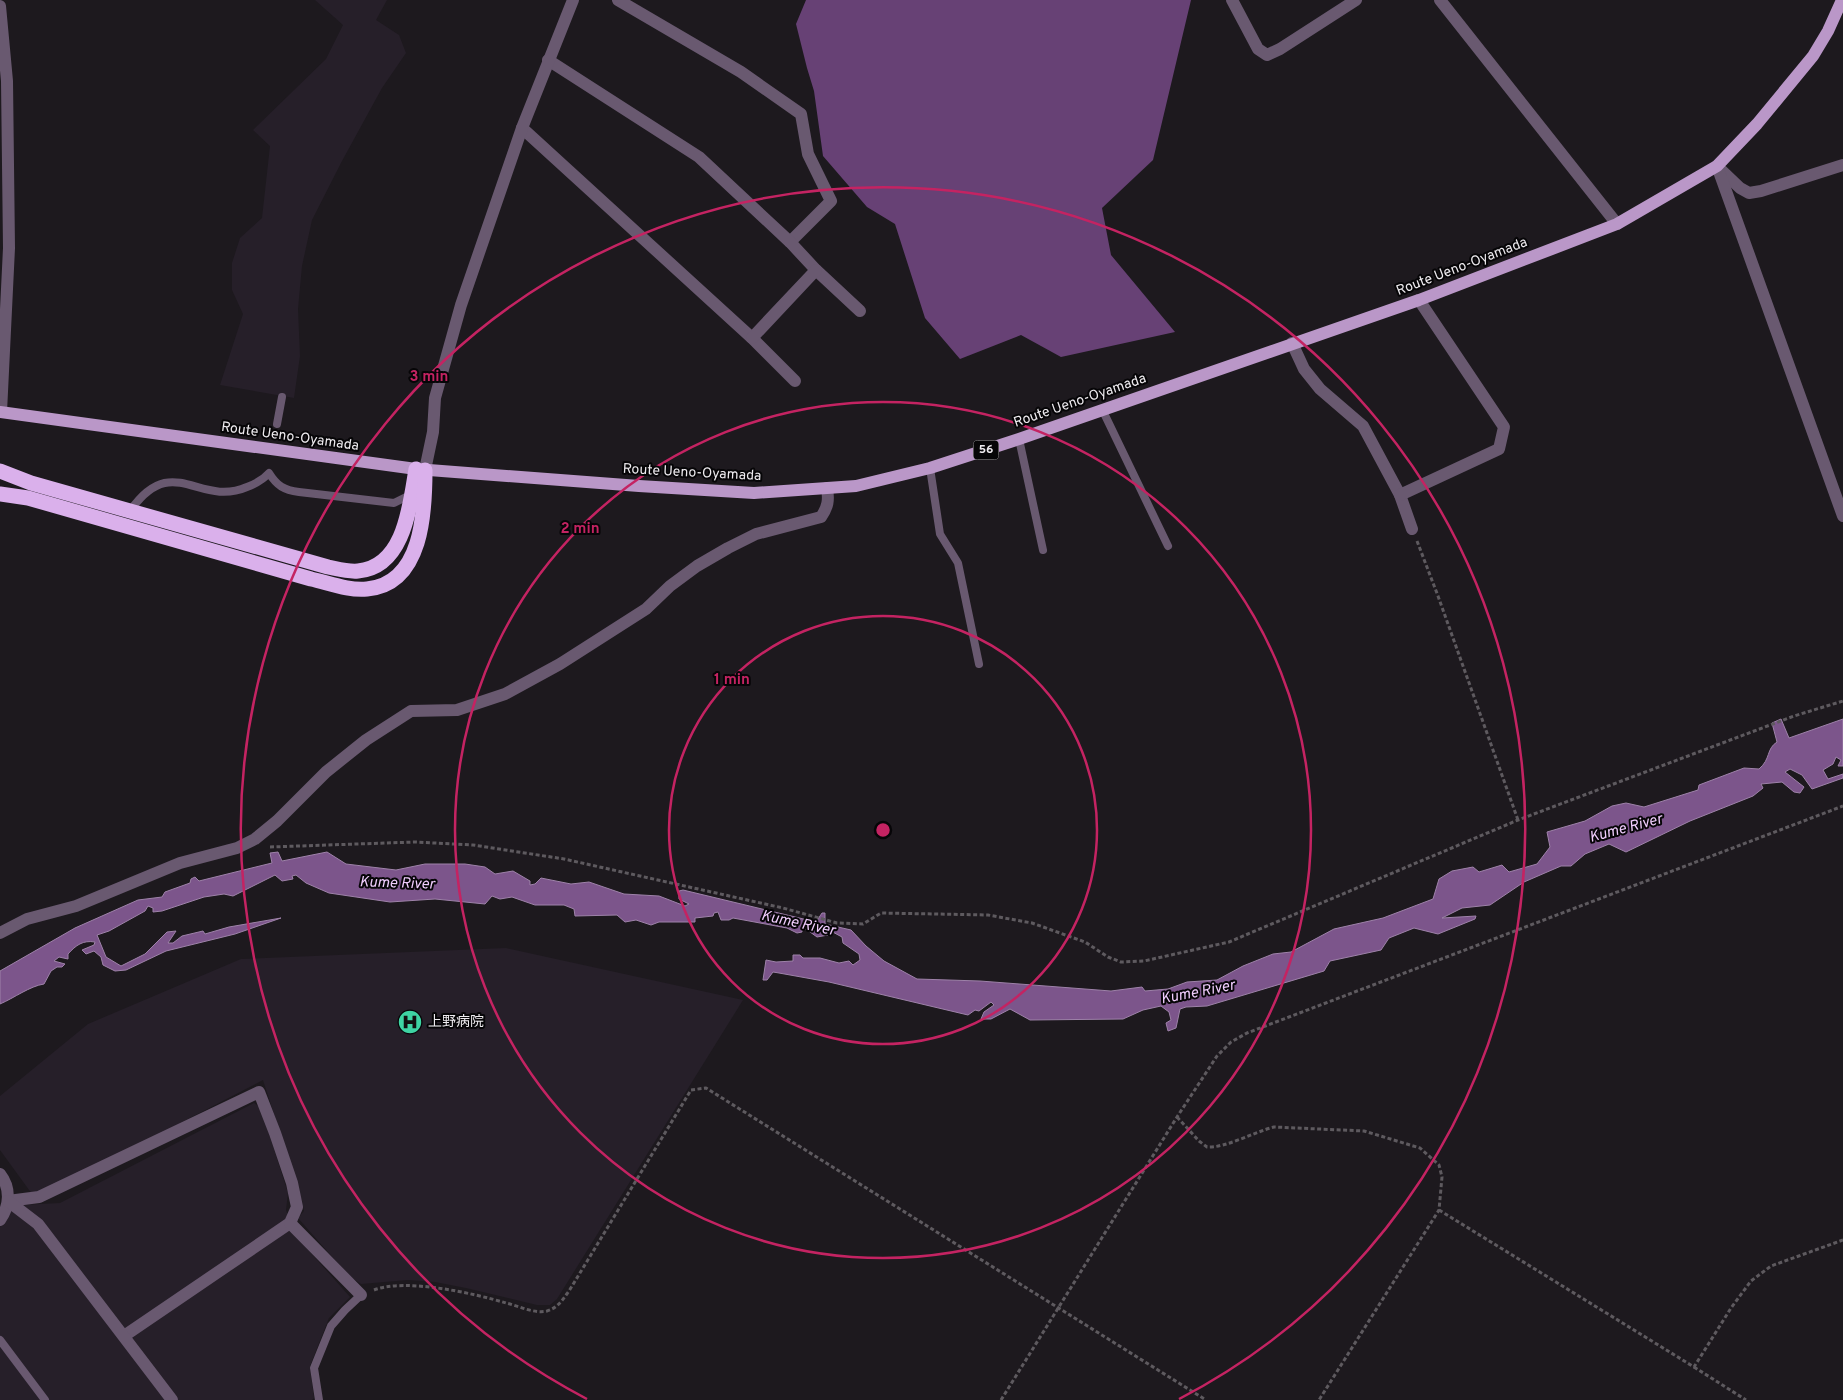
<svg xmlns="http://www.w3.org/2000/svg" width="1843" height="1400" font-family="Overpass,'Noto Sans JP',sans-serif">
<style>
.built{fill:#261f29}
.forest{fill:#674175}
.water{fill:#7c558b;stroke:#9e82a9}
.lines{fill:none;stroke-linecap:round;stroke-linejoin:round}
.path{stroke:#5e5a5f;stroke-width:3;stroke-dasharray:4 2.5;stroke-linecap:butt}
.service{stroke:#695970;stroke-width:8}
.minor{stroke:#695970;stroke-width:12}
.tertiary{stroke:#695970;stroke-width:12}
.primary{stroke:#ba97c8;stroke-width:12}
.motorway{stroke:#dab0eb;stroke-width:15}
.ring{fill:none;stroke:#c42362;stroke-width:2.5}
.labels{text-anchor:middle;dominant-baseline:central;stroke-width:4;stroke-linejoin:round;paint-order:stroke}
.shield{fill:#060507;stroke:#a8a6a9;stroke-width:1}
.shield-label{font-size:12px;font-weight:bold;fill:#eeebef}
.street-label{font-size:14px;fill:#eeebef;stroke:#060507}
.poi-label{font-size:14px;fill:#eeebef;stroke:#060507;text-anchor:start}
.water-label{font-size:15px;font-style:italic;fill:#f0cdfd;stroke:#060507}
.centre{fill:#c42362;stroke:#060507;stroke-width:2.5}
.ring-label{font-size:15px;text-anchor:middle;font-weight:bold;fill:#c42362;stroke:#060507;stroke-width:4;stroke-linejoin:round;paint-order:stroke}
</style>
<rect width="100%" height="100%" fill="#1d191e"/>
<!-- built -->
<g class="built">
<polygon points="315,0 387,0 376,20 399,35 406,53 382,88 342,161 312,220 302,266 298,309 300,356 294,398 220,385 243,314 232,290 232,263 240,238 262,218 270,146 253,130 326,59 343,25"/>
<polygon points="506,948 743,1000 557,1299 550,1305 537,1305 466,1288 435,1282 408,1280 361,1284 349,1276 298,1218 304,1211 302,1201 263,1080 45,1193 32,1194 0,1150 0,1096 88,1024 241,959"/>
<polygon points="254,1103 261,1108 288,1193 286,1210 295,1235 350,1297 329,1318 310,1366 314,1398 312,1400 0,1400 0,1206 60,1203"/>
</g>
<!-- forest -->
<polygon class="forest" points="806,0 1191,0 1153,160 1102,208 1111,255 1175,332 1061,357 1021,335 960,359 925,318 895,224 867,207 823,156 814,91 807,68 796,24"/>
<!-- water -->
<path class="water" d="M1781 719 1789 738 1843 719V766H1838L1841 760 1836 757 1833 764 1823 770 1828 779 1843 774V778L1812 789 1802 775 1790 769 1785 772 1804 787 1800 793 1794 792 1782 782 1761 784 1763 788 1753 796 1690 821 1626 852 1609 844 1585 854 1571 866H1561L1524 882 1490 905 1462 908 1442 918 1476 916 1475 919 1438 934 1414 928 1389 938 1381 950 1330 961 1324 971 1207 1006 1186 1007 1180 1009 1176 1028 1168 1031 1166 1023 1171 1020 1169 1012 1161 1006 1143 1010 1123 1019 1030 1020 1010 1009 991 1019H981L984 1012 994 1005 991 1002 979 1011 975 1010 968 1015 829 982 779 973 773 972 767 980H763L766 960 776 962 793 961V955H800L803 958H820L839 963 849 961 853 965 860 960 859 954 843 943 842 937 829 930 828 935 817 937 806 929H802V932L797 933 787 928 733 918 729 920H721L718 912 714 913 713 916 695 918V922H659L651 925 636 920 625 922 617 915 575 916 574 909 564 905H535L512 897 500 899 492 896 485 904 435 899 390 902 329 893 306 883 296 875 292 876 293 879 282 881 275 875 233 896 224 894 204 897 162 911 153 912V908L148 906 145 911 109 931 97 935 106 957 121 966 145 954 167 932 176 931 168 943H173L182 936 203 931 205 934 229 927 281 918 235 934 166 951 126 970 115 971 103 965 101 957 94 951 86 954 82 950 94 945 95 942C83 940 76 945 68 954V959L59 957 54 961 65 964 62 967H57L51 971 44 984C30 986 14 998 0 1004V971L75 928 138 900 162 897 165 892 190 883 191 879 195 877 199 881 272 863 270 853 278 852 282 861 327 852 346 864 396 870 425 864H465L485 867 495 874 513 871 530 881V885L535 884 541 878 571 884 589 882 624 894 659 896 685 906 689 904 679 899V891L683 890 816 922 822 913H825V924L851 930 866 946 884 961 917 979 980 981 1111 991 1142 987 1145 991 1168 989 1187 982 1217 980 1243 966 1273 954 1291 952 1334 929 1383 918 1433 899 1439 879 1452 871 1473 867 1479 872 1502 865 1509 872 1537 864 1550 847 1547 832 1585 821 1612 806 1626 803 1644 807 1698 790 1699 785 1744 768 1759 769C1771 759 1766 749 1777 742L1772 723Z"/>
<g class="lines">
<!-- path -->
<g class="path">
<polyline points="1417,541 1438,596 1518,820"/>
<polyline points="270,847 415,842 473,845 564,859 783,908 837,923 863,924 881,913 988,915 1032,923 1085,942 1108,957 1121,962 1144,961 1229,942 1518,820 1794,716 1843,701"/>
<path d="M1177 1117 1199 1141 1207 1147C1226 1148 1254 1132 1274 1127L1364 1131 1420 1148 1439 1165 1442 1177 1439 1210 1319 1400"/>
<polyline points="1439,1210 1694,1367 1731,1308 1751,1281 1771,1266 1843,1240"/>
<path d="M374 1290C405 1278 473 1293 506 1303 519 1306 534 1314 547 1311 558 1308 563 1299 569 1291L691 1090 706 1088 1206 1400"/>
<polyline points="1694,1367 1746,1400"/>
<polyline points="1001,1400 1177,1117 1217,1056 1231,1042 1247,1033 1843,806"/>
</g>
<!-- service -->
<g class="service">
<polyline points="1102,409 1168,546"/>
<polyline points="277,424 282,397"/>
<polyline points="1019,439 1043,550"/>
<polyline points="930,468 940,534 958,563 979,664"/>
<path d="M130 511C173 450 198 508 247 487 255 484 263 480 269 473 277 486 284 490 299 492L394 503 412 494"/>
<polyline points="0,1340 45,1400"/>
<polyline points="319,1400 314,1368 331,1326 345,1310 361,1295"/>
</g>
<!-- minor -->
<g class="minor">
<polyline points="618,0 741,72 801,114 808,154 831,201 790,242"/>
<polyline points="1232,0 1258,49 1267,55 1280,49 1356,0"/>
<polyline points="1440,0 1617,224"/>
<polyline points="0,6 7,81 9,248 1,412"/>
<polyline points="548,60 699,157 790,242 816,270 860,311"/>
<polyline points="522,128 752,338 795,381"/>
<polyline points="1717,166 1740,188 1749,193 1761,191 1843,165"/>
<polyline points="752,338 816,270"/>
<polyline points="1292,343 1304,369 1320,389 1363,426 1400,495 1412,529"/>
<polyline points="425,470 433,432 435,398 461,305 522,128 573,0"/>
<polyline points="1400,495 1499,449 1504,427 1419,300"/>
<path d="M0 933 27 919 76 906 180 863 237 848 255 839 277 821 326 772 366 740 411 711 457 710 505 694 560 664 646 609 670 586 697 566 728 548 756 534 821 517C828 507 829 500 827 488"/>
<polyline points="8,1201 39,1197 259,1092 275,1133 292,1183 297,1207 290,1223 124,1336"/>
<polyline points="290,1223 361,1295"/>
</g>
<!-- tertiary -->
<g class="tertiary">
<polyline points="1717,166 1843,516"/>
<path d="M0 1174C11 1188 10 1206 0 1220"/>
<polyline points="8,1201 38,1224 172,1400"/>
</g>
<!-- primary -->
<polyline class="primary" points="0,412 416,469 639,486 754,493 856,486 930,468 1019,439 1419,300 1617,224 1717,166 1757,124 1813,56 1828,31 1842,0"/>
<!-- motorway -->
<g class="motorway">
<path d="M0 471 31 483 328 567C338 569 348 572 358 571 405 567 410 504 416 469"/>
<path d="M0 494 28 498 311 579C329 583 349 591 367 589 423 584 425 511 425 470"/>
</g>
</g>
<!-- distance rings -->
<g class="ring">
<circle cx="883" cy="830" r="214"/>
<circle cx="883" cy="830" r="428"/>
<path d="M587 1399A642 642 0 1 1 1179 1399"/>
</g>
<!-- icons -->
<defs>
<g id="hospital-disc" transform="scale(1.25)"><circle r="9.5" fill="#3ed4a3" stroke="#060507"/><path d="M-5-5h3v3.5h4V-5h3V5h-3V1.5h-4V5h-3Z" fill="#111"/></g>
</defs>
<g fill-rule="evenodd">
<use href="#hospital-disc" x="410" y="1022"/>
</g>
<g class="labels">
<!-- shield labels -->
<rect class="shield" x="973.5" y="440.5" width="25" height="19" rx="4"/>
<g class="shield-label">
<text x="986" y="450">56</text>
</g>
<!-- street labels -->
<g class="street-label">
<text transform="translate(1462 267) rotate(-21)">Route Ueno-Oyamada</text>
<text transform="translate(1080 401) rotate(-19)">Route Ueno-Oyamada</text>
<text transform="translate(290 437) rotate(8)">Route Ueno-Oyamada</text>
<text transform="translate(692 473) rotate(3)">Route Ueno-Oyamada</text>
</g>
<!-- poi labels -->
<g class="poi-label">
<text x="428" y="1022">上野病院</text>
</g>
<!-- water labels -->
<g class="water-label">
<text transform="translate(1626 829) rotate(-15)">Kume River</text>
<text transform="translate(397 884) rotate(2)">Kume River</text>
<text transform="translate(798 924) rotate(12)">Kume River</text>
<text transform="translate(1198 993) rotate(-11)">Kume River</text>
</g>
</g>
<circle cx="883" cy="830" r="8" class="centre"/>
<g class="ring-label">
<text x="429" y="381">3 min</text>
<text x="580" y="533">2 min</text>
<text x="732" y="684">1 min</text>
</g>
</svg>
